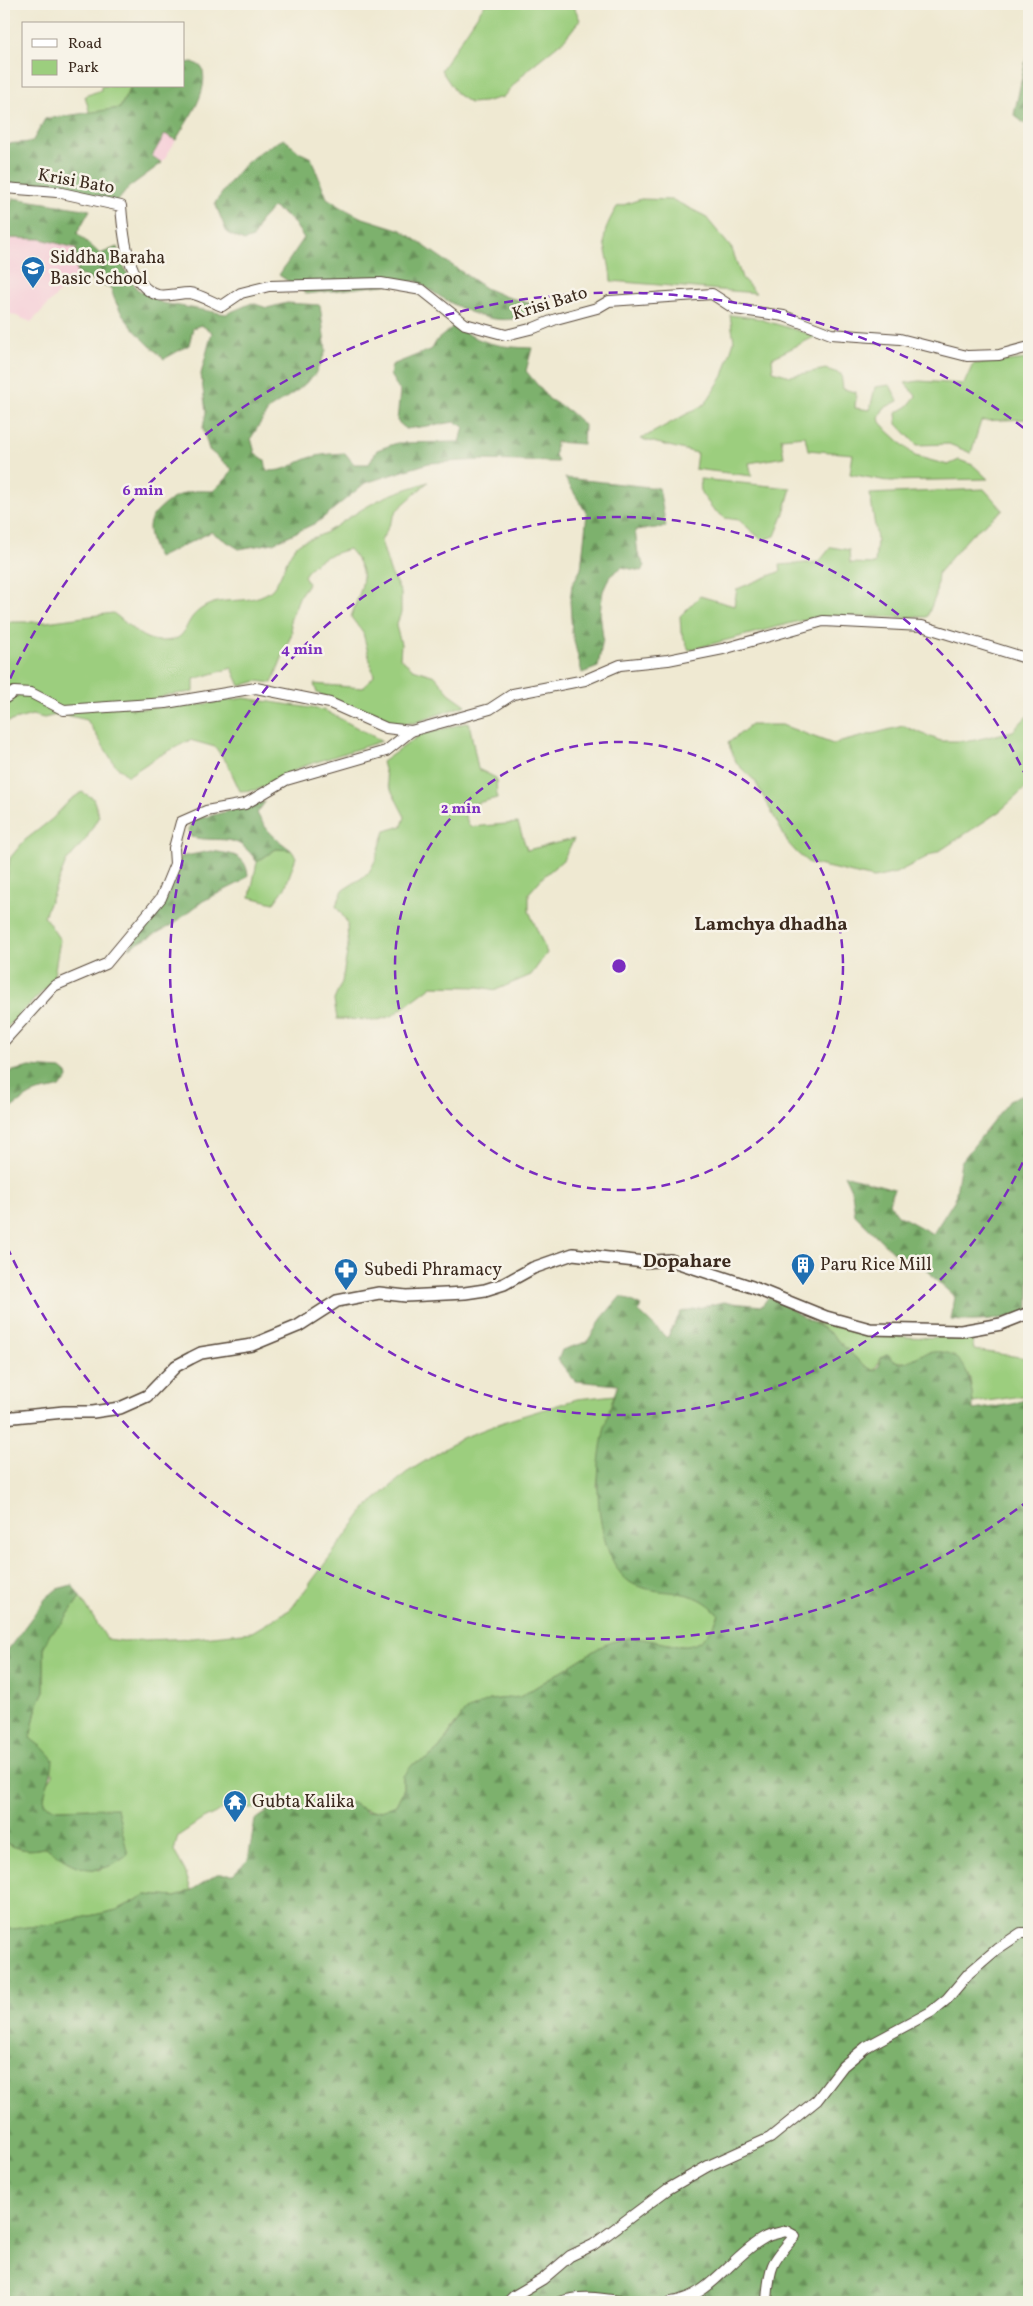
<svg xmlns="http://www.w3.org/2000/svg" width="1033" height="2306" font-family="Vollkorn,serif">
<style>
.built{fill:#f6cfd8}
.green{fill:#9cce7e;stroke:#6c7c4e}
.forest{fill:url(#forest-firs);stroke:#5c6e46}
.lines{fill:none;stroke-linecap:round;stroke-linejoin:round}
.minor-casing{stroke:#564739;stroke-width:12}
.tertiary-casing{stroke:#564739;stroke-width:14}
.minor{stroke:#fff;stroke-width:10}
.tertiary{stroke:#fff;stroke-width:11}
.ring{fill:none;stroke:#7b2cbf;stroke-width:2.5;stroke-dasharray:9 6}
.labels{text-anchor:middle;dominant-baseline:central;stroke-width:5;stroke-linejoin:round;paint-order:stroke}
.street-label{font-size:18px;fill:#3b2a1e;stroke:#f7f3e8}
.poi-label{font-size:18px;fill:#3b2a1e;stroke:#f7f3e8;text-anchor:start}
.neighbourhood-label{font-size:19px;font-weight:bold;fill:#3b2a1e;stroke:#f7f3e8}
.centre{fill:#7b2cbf;stroke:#f7f3e8;stroke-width:2.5}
.ring-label{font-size:15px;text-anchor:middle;font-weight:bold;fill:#7b2cbf;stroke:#f7f3e8;stroke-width:5;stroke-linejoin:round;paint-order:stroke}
</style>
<defs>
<pattern id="forest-firs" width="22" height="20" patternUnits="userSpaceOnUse" patternTransform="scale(1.25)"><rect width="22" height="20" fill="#7db16d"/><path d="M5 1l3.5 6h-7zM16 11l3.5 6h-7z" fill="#689059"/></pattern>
</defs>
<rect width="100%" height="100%" fill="#f7f3e8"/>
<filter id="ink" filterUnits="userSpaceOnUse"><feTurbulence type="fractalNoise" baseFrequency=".02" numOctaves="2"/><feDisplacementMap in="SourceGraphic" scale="10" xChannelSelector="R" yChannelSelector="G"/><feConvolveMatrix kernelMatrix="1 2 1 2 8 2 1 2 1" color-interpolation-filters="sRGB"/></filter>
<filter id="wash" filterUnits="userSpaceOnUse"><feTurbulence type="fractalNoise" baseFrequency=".0096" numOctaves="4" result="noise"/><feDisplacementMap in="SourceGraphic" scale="20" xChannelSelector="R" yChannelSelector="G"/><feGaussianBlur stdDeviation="1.12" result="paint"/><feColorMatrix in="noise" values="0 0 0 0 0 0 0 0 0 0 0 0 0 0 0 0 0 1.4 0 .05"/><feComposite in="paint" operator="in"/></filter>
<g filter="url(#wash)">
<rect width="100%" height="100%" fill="#efe9d2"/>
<!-- built -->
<g class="built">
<polygon points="165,133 176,140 162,163 152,157"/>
<polygon points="4,238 41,239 76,248 77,274 31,322 4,311"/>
</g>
<!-- green -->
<g class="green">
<polygon points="485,4 573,4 580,20 564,40 528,69 503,97 484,102 470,103 457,94 441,70"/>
<polygon points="101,86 131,86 120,108 90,114 85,96 101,90"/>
<path d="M641 199 673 200 705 216 732 249 742 278 756 293 611 281C609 244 594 244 617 207Z"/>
<polygon points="730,315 756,318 816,336 772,358 773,371 790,376 826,369 841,374 843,389 856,392 855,408 870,410 875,387 890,385 898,401 884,408 879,417 880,422 888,431 915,456 948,465 959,460 973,465 988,479 887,481 850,474 853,454 808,450 805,436 781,438 784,457 749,463 752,476 695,469 697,453 641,439 705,404 723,376 734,341"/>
<polygon points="1029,359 1027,419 981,421 971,453 949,444 917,445 897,424 896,413 908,406 916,396 905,383 919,381 964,384 973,364"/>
<polygon points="700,479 791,488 783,516 775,536 762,540 739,520 725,518 713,509 701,493"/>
<path d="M428 482 397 510 381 541 390 571 401 593V613L396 626 401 644 400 658 413 669 435 676 449 693 466 705 414 723H389L317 693 314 684 363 688 374 676 363 633 351 617C361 587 372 575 349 549 330 555 315 558 304 576L308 584 300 595 290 621 292 633 272 683 257 681 240 686 232 668 194 679V692L167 695 131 709 198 705 244 698 324 710 382 741 301 767 257 790 240 791 227 763 215 747 190 740 157 757 128 776 115 765 87 720 61 714 44 718 32 715 4 723V622H46L113 613C128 623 140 641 161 641 192 641 180 623 201 609 223 594 244 607 269 592 281 584 285 557 296 546 302 540 315 538 323 534 341 524 357 511 375 502 391 493 411 488 428 482Z"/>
<polygon points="984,489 1003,510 972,534 938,573 936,595 927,617 815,617 689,650 681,632 680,616 700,596 734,606 737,589 781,571 780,565 819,562 831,547 849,550 850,563 875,564 877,540 870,494"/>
<polygon points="1029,714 1029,785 1000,811 944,848 896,873 874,878 809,863 797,853 788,843 755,781 737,764 728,743 751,725 782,725 833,744 903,726 941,741 971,741 1013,731"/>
<polygon points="469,722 478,769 496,778 497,798 461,807 470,827 518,823 527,850 574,839 563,860 543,877 529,893 529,911 547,953 531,975 496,990 479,987 432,986 392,1016 378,1020 337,1019 334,1000 342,982 348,947 347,922 336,906 343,890 368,874 375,861 385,831 402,826 405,817 388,784 382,762 420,735"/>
<polygon points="82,792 93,798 99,816 86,839 66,862 44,916 60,940 53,981 4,1030 4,901 10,858 24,841 52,819 70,800"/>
<polygon points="276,849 291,850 296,857 285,888 274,903 250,897 257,862"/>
<path d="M814 1322C865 1333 919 1344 971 1333L974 1350 1026 1358 1029 1395 973 1403 970 1379 967 1372 922 1354C903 1366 902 1362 881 1358L874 1371 862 1364 830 1333Z"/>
<path d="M615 1395 603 1440 597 1487 648 1589C676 1592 700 1592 719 1614L713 1629 703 1640 689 1647 629 1638 600 1647 520 1697 490 1700 455 1724 439 1749 427 1759 413 1765 403 1776V1791L396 1805C377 1812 371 1815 353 1803L311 1810 281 1807 267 1811 232 1805 203 1819 178 1836 174 1851 185 1871 191 1890 176 1897 146 1895 117 1910 53 1924 4 1930V1842C19 1850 29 1852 46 1847 63 1861 79 1869 102 1870L89 1808 57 1809 44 1803 45 1787 53 1775 43 1748 30 1739 37 1706 44 1691V1647L50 1634 62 1623 80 1597 107 1639 123 1641 193 1638 252 1632 291 1609 367 1507 406 1473 462 1438 509 1420 577 1399Z"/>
</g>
<!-- forest -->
<g class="forest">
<polygon points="1029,45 1029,125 1025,124 1014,115"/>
<path d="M193 62 202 67C210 93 188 118 176 140L165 134 152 156 162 163 129 187 117 202 57 188 4 183V144L32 142 45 119 120 108 131 86H184V63Z"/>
<path d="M284 139 299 152 311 158 327 198 341 207 360 217 401 230 485 288 504 296 546 308C535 311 524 317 513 319 479 324 442 298 416 281L307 294 279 275 304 238 291 219 273 207 260 221 253 238 244 241 227 233 215 203C238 171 247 156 284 139Z"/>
<path d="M13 198 90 210 77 233 100 254 117 247 125 270 137 289 162 303 226 314 252 303 267 308 287 303 320 305 326 351 314 376 298 390 269 409 251 438 255 453 265 460 267 471C288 471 290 465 309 458 321 454 332 454 345 453L354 464H369L377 450 397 443 460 442 464 427 455 422 406 429 397 421 400 391 390 375 392 365 432 349 437 340 454 326C482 344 499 347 532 348L526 371 549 399 569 411 584 425 583 444 556 442 555 455 558 462 481 460 429 463 365 483 318 522 273 543 239 549 211 532 158 558C153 549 149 537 149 527 149 512 175 495 189 492 196 490 205 491 213 491L227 478 232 469 209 450 203 428 206 412 201 374 212 332 201 325 193 328 189 345 164 359C143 339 118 318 111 288L77 274 76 248 41 239 4 238V221Z"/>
<polygon points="565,478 659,488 666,527 635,530 638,554 645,566 641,571 622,567 610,576 603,591 600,612 603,638 598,667 582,673 572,633 570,601 572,585 581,569 587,514"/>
<path d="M265 802 257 813C265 830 276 839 291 850L276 849 257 862C236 830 221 844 191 837L188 830 193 820Z"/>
<path d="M211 851C230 854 245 853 248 875L241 882 203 901 172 925 129 948 166 900 180 857Z"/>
<path d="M30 1067 61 1069 67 1074 68 1078C61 1092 47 1088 35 1093 24 1097 15 1107 4 1112V1073Z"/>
<path d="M1029 1094V1311C1003 1320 978 1323 951 1320L955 1297 937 1281 920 1261 897 1256 855 1215 852 1192 844 1175 894 1189 889 1203 898 1215 933 1234 955 1199 961 1162 1011 1099Z"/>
<path d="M621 1296 641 1306 638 1311 667 1338 681 1312 723 1302 762 1306 769 1296 830 1333 862 1364 874 1371 879 1366 881 1358 888 1354 893 1360 901 1363C911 1362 917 1355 927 1353 965 1344 973 1380 973 1410L1013 1404 1029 1398V2302H4V1930L53 1924 117 1910 146 1895 176 1897 192 1890 217 1874H233L248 1860 255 1820C263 1815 271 1808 280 1807 304 1803 314 1817 338 1801L353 1803 367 1812 381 1810 396 1805 403 1791V1776L413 1764 427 1759 439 1749 464 1712 490 1700 520 1697 600 1647C609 1643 620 1638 630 1638 672 1639 696 1666 719 1615 693 1584 667 1598 635 1585 621 1579 613 1563 608 1550 590 1499 598 1434 618 1385L575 1381 558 1360 562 1350 587 1342 602 1318Z"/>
<path d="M72 1585 80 1597 62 1623 50 1634 44 1647V1691L37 1706 30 1738 43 1748 53 1759C53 1776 44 1787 44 1803L57 1809 117 1808 128 1855C97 1880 74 1869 46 1847 29 1852 19 1850 4 1842V1655L46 1598 57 1589Z"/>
</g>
</g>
<g filter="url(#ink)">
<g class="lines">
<!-- minor casing -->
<g class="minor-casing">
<g id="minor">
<path d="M4 188 57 192 121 206C123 231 127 287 158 295 167 297 179 293 189 293 199 294 212 302 222 306L241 293 269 286 381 283 422 290 465 324 506 335 534 328 556 319 597 308 609 301 712 294 735 309 784 316 831 334 900 339 967 356 999 355 1029 347"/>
<polyline points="4,699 14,692 31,693 64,710 166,703 256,688 330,703 386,728 411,731 490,709 513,694 585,680 620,665 668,660 723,649 823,621 922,626 1029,659"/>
<polyline points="4,1041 54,986 106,964 161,898 175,864 174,848 181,822 206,811 245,804 286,780 386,751 411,731"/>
<polyline points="508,2302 514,2296 543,2279 570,2256 593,2245 668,2189 708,2166 770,2138 817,2100 843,2066 866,2047 931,2012 947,1999 969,1973 997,1949 1021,1933 1029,1933"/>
<path d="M560 2302C581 2294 605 2299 626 2302"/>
<path d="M671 2302C711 2297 731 2256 764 2238 770 2234 779 2233 786 2231L795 2236C771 2262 769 2267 767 2302"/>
</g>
</g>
<!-- tertiary casing -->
<g class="tertiary-casing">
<polyline id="tertiary" points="4,1418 64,1412 93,1412 120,1408 147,1396 176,1366 191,1358 201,1353 252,1345 298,1326 337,1301 379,1293 406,1296 465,1293 485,1290 504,1284 533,1268 573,1254 644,1262 670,1260 752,1287 826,1317 870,1329 961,1331 1001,1324 1029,1313"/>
</g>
<!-- minor -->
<use href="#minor" class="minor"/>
<!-- tertiary -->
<use href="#tertiary" class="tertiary"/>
</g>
</g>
<!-- distance rings -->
<g class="ring">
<circle cx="619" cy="966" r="224"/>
<path d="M1029 1149A449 449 0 1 1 1029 783"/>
<path d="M1029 1500A673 673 0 0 1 4 1240M4 692A673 673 0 0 1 1029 432"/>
</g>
<!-- icons -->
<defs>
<g id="school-pin" transform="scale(1.25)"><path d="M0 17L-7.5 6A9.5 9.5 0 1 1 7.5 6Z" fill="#1f6fb2" stroke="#f7f3e8"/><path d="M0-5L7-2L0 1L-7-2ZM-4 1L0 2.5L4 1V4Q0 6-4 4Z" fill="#fff"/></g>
<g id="building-pin" transform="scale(1.25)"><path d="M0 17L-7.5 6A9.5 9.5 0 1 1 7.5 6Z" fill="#1f6fb2" stroke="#f7f3e8"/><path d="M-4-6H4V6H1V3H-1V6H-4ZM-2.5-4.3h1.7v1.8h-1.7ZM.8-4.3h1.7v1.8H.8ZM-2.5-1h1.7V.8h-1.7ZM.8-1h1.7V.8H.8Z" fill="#fff"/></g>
<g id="pharmacy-pin" transform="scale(1.25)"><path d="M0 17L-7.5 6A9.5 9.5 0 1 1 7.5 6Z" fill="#1f6fb2" stroke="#f7f3e8"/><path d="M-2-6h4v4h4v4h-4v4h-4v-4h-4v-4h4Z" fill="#fff"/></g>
<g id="temple-pin" transform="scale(1.25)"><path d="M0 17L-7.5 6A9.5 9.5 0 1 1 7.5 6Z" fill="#1f6fb2" stroke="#f7f3e8"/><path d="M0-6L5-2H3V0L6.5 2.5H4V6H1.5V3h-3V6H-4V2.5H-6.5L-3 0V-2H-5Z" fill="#fff"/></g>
</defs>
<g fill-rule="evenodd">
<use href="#school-pin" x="33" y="268"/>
<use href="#building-pin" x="803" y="1265"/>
<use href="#pharmacy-pin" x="346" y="1270"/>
<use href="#temple-pin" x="235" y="1802"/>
</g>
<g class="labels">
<!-- street labels -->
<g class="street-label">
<text transform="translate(76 182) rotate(10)">Krisi Bato</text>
<text transform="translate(550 304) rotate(-17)">Krisi Bato</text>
</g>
<!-- poi labels -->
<g class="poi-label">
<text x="50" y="258">Siddha Baraha<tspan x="50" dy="21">Basic School</tspan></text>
<text x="820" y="1265">Paru Rice Mill</text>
<text x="364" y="1270">Subedi Phramacy</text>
<text x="252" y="1802">Gubta Kalika</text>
</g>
<!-- neighbourhood labels -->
<g class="neighbourhood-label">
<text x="771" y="925">Lamchya dhadha</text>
<text x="687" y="1262">Dopahare</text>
</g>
</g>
<circle cx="619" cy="966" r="8" class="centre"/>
<g class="ring-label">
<text x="143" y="495">6 min</text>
<text x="302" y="654">4 min</text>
<text x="461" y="813">2 min</text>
</g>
<!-- margin -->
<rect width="1033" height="2306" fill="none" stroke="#f7f3e8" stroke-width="20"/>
<!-- legend -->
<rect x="22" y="22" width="162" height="65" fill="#f7f3e8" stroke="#aca397"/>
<rect x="32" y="39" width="25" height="8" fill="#ffffff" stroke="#aca397"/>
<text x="68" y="48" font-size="15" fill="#3b2a1e">Road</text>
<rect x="32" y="60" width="25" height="15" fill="#9cce7e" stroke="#aca397"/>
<text x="68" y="72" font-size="15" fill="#3b2a1e">Park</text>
</svg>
